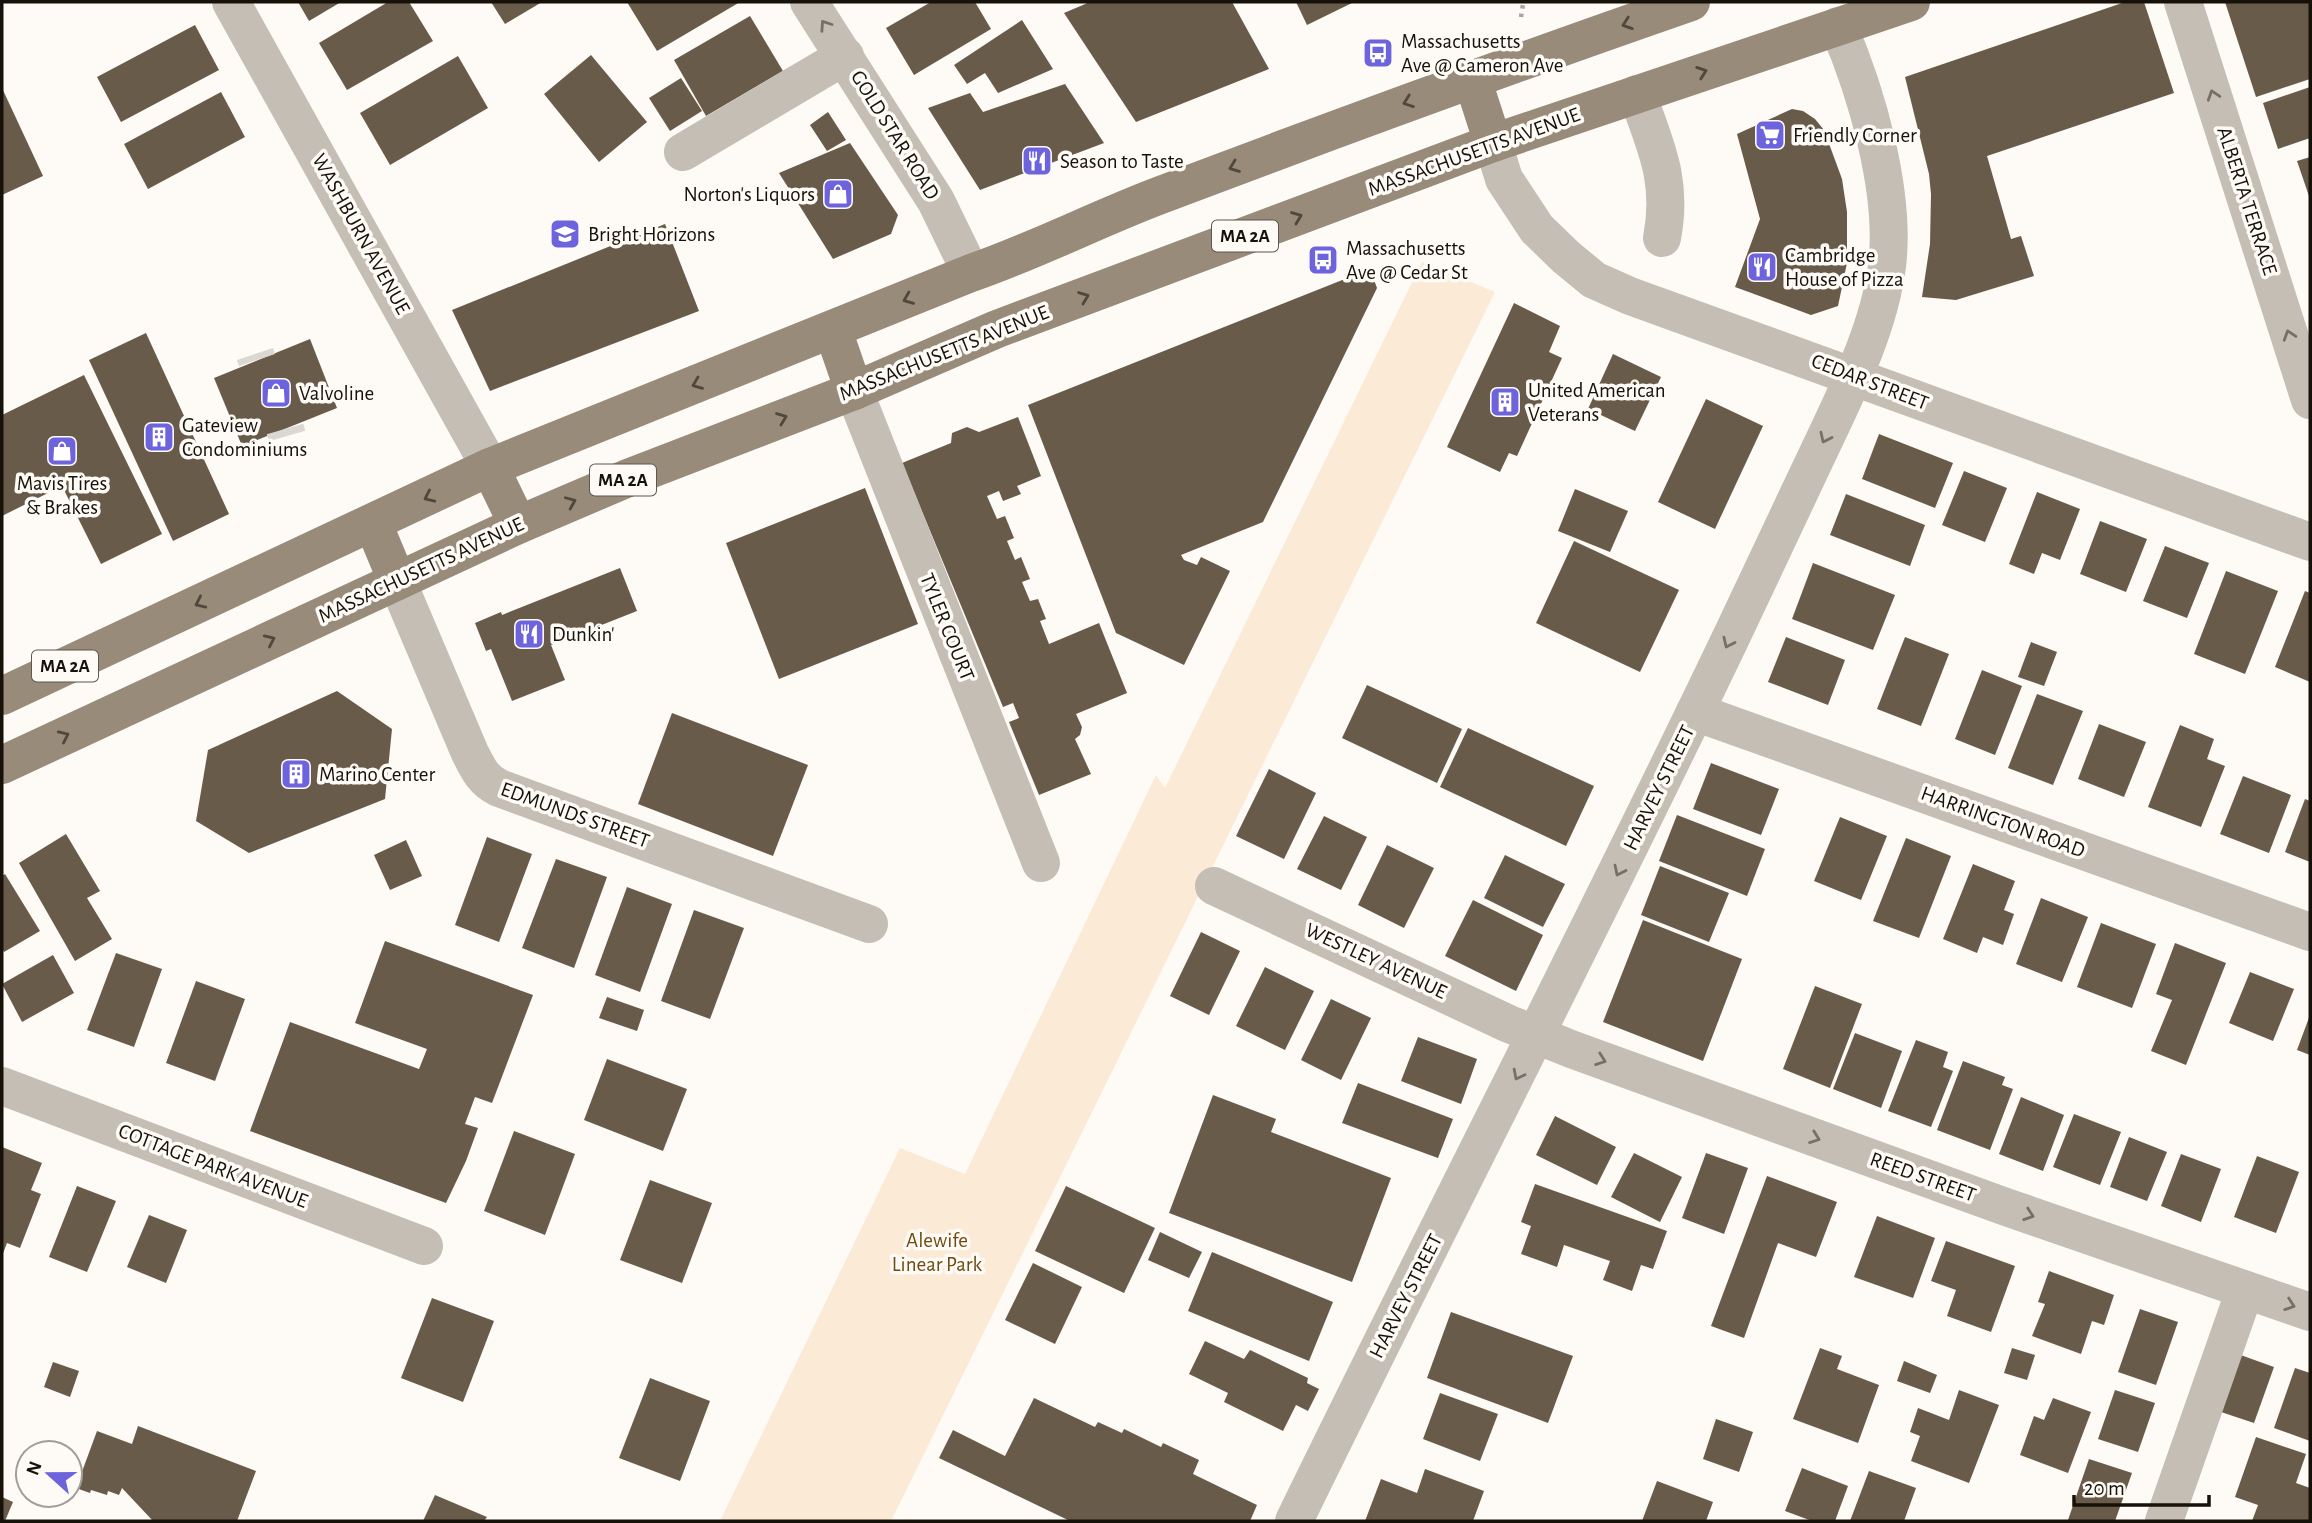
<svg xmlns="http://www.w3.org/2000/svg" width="2312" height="1523" font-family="'Alegreya Sans',sans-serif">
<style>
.green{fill:#fbead5}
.building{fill:#695b49}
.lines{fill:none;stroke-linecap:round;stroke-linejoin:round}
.minor-tunnel{stroke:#dbd7d2;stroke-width:38;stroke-dasharray:38 19;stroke-linecap:butt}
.path{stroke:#a9a5a0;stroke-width:4.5;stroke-dasharray:3.5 5;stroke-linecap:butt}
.minor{stroke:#c5beb5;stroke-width:38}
.major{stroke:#988b7a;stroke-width:38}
.oneway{stroke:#50483c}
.oneway2{stroke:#767068}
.labels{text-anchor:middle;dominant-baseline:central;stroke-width:7;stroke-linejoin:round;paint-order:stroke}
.shield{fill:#fefaf6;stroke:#5c5750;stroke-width:2}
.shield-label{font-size:19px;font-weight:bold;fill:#161109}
.poi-label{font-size:21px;fill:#161109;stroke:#fefaf6;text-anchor:start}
.street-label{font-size:21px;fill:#161109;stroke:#fefaf6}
.park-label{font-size:21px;fill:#714b0f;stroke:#fefaf6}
</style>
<rect width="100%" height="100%" fill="#fefaf6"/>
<!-- green -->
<polygon class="green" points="1422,262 1495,292 891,1521 720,1521 900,1148 965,1174 1156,775 1165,788"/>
<!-- building -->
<g class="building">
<polygon points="298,2 341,2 309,21"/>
<polygon points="388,2 409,2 433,41 347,90 319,43"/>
<polygon points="491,2 542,2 505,24"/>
<polygon points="627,2 740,2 657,51"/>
<polygon points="931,2 975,2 991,29 914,75 886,28"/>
<polygon points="1090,2 1232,2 1269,69 1136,122 1064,13"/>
<polygon points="1296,2 1354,2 1307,25"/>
<polygon points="2125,2 2144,2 2174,93 1987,156 2011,239 2021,236 2034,276 1956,300 1922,297 1930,244 1931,194 1929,174 1905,77"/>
<polygon points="2225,2 2310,2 2310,79 2256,97"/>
<polygon points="750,16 783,71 706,116 674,60"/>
<polygon points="1022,20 1053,69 998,93 985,73 967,84 954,65"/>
<polygon points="195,25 219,70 121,122 97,77"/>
<polygon points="591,55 647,122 599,162 544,94"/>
<polygon points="458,56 488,108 390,165 360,113"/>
<polygon points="681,78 702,111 670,131 649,98"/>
<polygon points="1065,84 1104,143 980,190 928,108 970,93 983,112"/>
<polygon points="2310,87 2310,138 2278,149 2263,103"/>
<polygon points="2,88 43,176 2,195"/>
<polygon points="221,92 245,137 148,189 124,144"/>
<polygon points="1792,109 1803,111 1815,119 1824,130 1842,179 1847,212 1847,263 1838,306 1811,315 1735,287 1760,219 1737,134"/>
<polygon points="828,112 846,140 827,151 810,125"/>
<polygon points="850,143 898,215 891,234 833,259 779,173"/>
<polygon points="2310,157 2310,199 2297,161"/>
<polygon points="665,224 699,311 490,391 452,310"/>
<polygon points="1370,269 1377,288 1263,522 1181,555 1184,560 1197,565 1201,557 1230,571 1184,665 1116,633 1028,405"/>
<polygon points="1514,303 1560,326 1549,352 1562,358 1517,456 1509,453 1500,472 1447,447"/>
<polygon points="146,333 229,514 173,541 89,360"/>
<polygon points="310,339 337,408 242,446 214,378"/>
<polygon points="1613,354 1661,377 1635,431 1588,409"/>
<polygon points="84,375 162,534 101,564 62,486 2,516 2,415"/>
<polygon points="1706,399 1763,426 1715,529 1658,502"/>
<polygon points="1018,417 1041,476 1017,486 1021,494 1003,501 999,491 987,496 997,519 1005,516 1014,538 1007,541 1015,560 1021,557 1030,579 1022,582 1030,601 1038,599 1046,619 1040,621 1049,644 1099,623 1127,693 1076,714 1082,727 1080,735 1075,739 1091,774 1039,795 1009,722 1019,718 1013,703 1003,707 902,463 951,443 952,433 967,427 979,432"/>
<polygon points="1879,434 1953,463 1935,508 1862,479"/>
<polygon points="1964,471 2007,488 1985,542 1942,525"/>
<polygon points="865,488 918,624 779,679 726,543"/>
<polygon points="1575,489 1628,511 1610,552 1558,531"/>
<polygon points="2037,492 2080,509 2060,560 2042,553 2034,574 2009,564"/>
<polygon points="1846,494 1925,525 1910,566 1830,535"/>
<polygon points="2100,521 2147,539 2126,592 2080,574"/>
<polygon points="1574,541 1679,590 1640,672 1536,623"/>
<polygon points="2165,546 2209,563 2187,618 2143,601"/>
<polygon points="1813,563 1895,595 1873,650 1792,619"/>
<polygon points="620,568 637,611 551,645 565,680 512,701 491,649 486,651 475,623 501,612 502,615"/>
<polygon points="2226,571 2278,591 2245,674 2194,654"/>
<polygon points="2305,591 2310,593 2310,682 2275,667"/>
<polygon points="1786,637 1845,660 1828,705 1768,682"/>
<polygon points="1905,637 1949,654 1921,726 1877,709"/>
<polygon points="2031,642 2057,652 2044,686 2018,677"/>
<polygon points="1982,670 2022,686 1995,755 1955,739"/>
<polygon points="1367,685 1462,729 1437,783 1342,738"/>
<polygon points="337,691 392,729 385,799 249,853 196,821 208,750"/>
<polygon points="2037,694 2083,711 2053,785 2008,768"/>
<polygon points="672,713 808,765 773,856 638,804"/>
<polygon points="2099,724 2146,742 2124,797 2078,779"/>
<polygon points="2180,725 2214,739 2207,759 2225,766 2201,827 2148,807"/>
<polygon points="1468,728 1594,786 1566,846 1440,787"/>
<polygon points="1711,763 1779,789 1761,835 1693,809"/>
<polygon points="1269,769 1316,793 1284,859 1236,836"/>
<polygon points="2243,776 2291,795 2269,853 2220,834"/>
<polygon points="2305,799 2310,801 2310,862 2285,852"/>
<polygon points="1677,815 1765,849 1747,896 1659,861"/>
<polygon points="1324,816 1367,837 1341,890 1297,869"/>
<polygon points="1840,817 1887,836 1861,900 1814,881"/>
<polygon points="66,834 100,891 87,898 112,939 75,961 19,863"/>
<polygon points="487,837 532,854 499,942 455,925"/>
<polygon points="1906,838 1951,856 1919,938 1873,921"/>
<polygon points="406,840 422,876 390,890 374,855"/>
<polygon points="1387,845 1434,868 1404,928 1358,905"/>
<polygon points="1505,855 1565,884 1543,927 1484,898"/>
<polygon points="556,859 607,877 574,968 522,948"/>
<polygon points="1973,864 2015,881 2004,910 2014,914 2003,945 1983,937 1977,953 1943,939"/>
<polygon points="1660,866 1729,893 1709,942 1641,915"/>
<polygon points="5,874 40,931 4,952 2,948 2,876"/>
<polygon points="627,887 672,904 640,992 595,975"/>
<polygon points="2041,898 2088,917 2062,982 2016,964"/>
<polygon points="1473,900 1543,935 1516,991 1445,956"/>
<polygon points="694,910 744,928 710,1019 661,1001"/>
<polygon points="1643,920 1742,959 1703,1061 1603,1022"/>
<polygon points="2101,923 2156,944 2132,1008 2077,987"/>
<polygon points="1201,932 1240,951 1209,1015 1170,996"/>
<polygon points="385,941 533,995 492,1103 475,1097 465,1124 478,1128 466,1161 446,1203 250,1131 290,1022 419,1069 427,1049 355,1023"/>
<polygon points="2175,943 2226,963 2186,1065 2151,1051 2172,1000 2156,994"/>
<polygon points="116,953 162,969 134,1047 87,1030"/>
<polygon points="53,955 74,993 22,1022 2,984"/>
<polygon points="1265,967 1314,991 1285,1050 1236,1026"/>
<polygon points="2250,972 2294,989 2273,1041 2229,1023"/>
<polygon points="196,981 245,999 215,1081 166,1063"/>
<polygon points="1815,986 1862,1004 1830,1088 1783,1069"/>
<polygon points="607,997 644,1010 637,1031 599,1018"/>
<polygon points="1331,999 1371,1018 1341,1080 1301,1060"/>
<polygon points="2310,1015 2310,1055 2297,1050"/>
<polygon points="1855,1033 1902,1051 1881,1108 1833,1089"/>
<polygon points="1418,1037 1477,1059 1461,1104 1401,1081"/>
<polygon points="1916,1040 1948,1052 1943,1067 1953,1071 1931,1127 1888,1111"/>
<polygon points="607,1059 687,1089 663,1151 584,1120"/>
<polygon points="1963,1061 2005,1077 2002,1085 2013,1089 1990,1150 1937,1130"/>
<polygon points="1358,1083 1453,1119 1438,1158 1342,1123"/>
<polygon points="1213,1095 1276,1119 1271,1132 1391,1178 1352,1282 1169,1213"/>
<polygon points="2021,1097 2064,1115 2043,1171 1999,1154"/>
<polygon points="2074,1114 2121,1132 2100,1185 2053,1167"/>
<polygon points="1555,1116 1616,1147 1597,1185 1536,1155"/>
<polygon points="514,1131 575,1154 545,1235 484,1211"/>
<polygon points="2129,1137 2167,1152 2147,1201 2110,1187"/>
<polygon points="2,1147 42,1163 31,1190 41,1194 20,1248 7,1243 2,1256"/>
<polygon points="1634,1153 1682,1177 1660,1222 1611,1197"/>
<polygon points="1706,1153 1748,1168 1724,1234 1682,1218"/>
<polygon points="2181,1154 2221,1169 2201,1222 2161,1206"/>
<polygon points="2257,1156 2299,1172 2276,1233 2234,1217"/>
<polygon points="1767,1176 1837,1202 1816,1257 1778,1243 1744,1338 1711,1326"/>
<polygon points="650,1180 712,1203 682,1283 620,1260"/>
<polygon points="1535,1184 1667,1231 1653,1269 1641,1265 1632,1291 1603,1280 1610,1261 1564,1245 1557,1267 1521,1254 1531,1226 1521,1222"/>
<polygon points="77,1186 116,1201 87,1272 49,1257"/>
<polygon points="1066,1186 1155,1228 1124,1293 1035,1251"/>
<polygon points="149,1215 187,1230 166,1283 127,1267"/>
<polygon points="1877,1216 1935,1238 1913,1298 1854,1277"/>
<polygon points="1160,1232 1202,1252 1189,1278 1148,1260"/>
<polygon points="1946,1241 2015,1266 1991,1332 1947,1316 1956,1290 1931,1281"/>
<polygon points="1212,1252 1333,1302 1309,1361 1188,1311"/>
<polygon points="1033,1263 1082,1287 1055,1344 1005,1320"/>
<polygon points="2049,1271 2114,1295 2104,1325 2092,1321 2081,1354 2032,1336 2045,1304 2038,1302"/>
<polygon points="432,1298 494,1321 463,1402 401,1378"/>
<polygon points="2140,1309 2178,1322 2156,1385 2118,1372"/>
<polygon points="1451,1312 1573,1356 1548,1423 1427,1378"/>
<polygon points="1205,1341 1244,1359 1250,1350 1308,1378 1307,1383 1319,1389 1308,1411 1296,1405 1283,1431 1224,1402 1228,1393 1189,1374"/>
<polygon points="1820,1348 1842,1356 1837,1369 1879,1385 1858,1443 1793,1419"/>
<polygon points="2012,1348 2035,1355 2027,1380 2004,1373"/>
<polygon points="2235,1353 2274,1367 2254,1423 2215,1410"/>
<polygon points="1904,1361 1937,1375 1930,1393 1897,1381"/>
<polygon points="53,1362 79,1371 70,1397 44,1387"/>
<polygon points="2295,1368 2310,1373 2310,1441 2274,1428"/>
<polygon points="650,1378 710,1401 680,1481 619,1458"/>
<polygon points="1959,1390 1999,1405 1969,1483 1911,1461 1920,1436 1910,1432 1918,1408 1949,1420"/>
<polygon points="2115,1390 2155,1403 2138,1452 2098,1439"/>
<polygon points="1440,1393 1498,1414 1480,1461 1423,1439"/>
<polygon points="1034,1398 1095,1427 1098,1422 1122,1433 1124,1429 1161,1447 1163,1443 1199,1460 1193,1474 1257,1505 1250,1521 1070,1521 939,1458 953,1430 1005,1456"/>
<polygon points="2053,1398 2091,1412 2068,1473 2020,1455 2034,1416 2044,1420"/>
<polygon points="1716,1419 1753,1432 1739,1472 1703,1459"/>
<polygon points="138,1426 256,1471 237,1521 153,1521 122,1488 119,1495 108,1491 107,1495 91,1490 90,1493 76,1488 97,1431 132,1444"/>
<polygon points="2256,1437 2306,1454 2296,1483 2310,1488 2310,1521 2252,1521 2258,1505 2235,1497"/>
<polygon points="2089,1459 2132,1473 2115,1521 2068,1520"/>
<polygon points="1802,1468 1848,1486 1835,1521 1812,1521 1785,1511"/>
<polygon points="1425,1469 1484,1491 1473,1521 1365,1521 1381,1479 1417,1493"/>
<polygon points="1869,1471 1916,1488 1904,1521 1850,1521"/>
<polygon points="1657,1481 1713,1502 1706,1521 1642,1521"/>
<polygon points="435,1495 487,1517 484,1521 423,1521"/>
<polygon points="2,1497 13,1502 5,1521 2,1521"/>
</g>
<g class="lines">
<!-- minor-tunnel -->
<g class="minor-tunnel">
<polyline points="255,354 257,360"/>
<polyline points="285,429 287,436"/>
</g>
<!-- path -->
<polyline class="path" points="1521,17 1523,4"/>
<!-- minor -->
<g class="minor">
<polyline points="231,2 490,467"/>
<polyline points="809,2 936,201 971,273"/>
<polyline points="2183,2 2310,400"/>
<path d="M1637 94C1656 147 1673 181 1662 238"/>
<polyline points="1493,143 1504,179 1537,229 1566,257 1594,280 1630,296 2310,542"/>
<polyline points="683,152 845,56"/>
<polyline points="854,391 1041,863"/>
<path d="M397 581 470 753C478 769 483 780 499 788L869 924"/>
<polyline points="1695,712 2310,932"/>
<polyline points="1214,886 1509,1024 1571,1049 2006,1207 2310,1312"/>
<polyline points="2,1086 424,1246"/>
<path d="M1294 1521C1439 1223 1592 929 1735 629 1763 569 1791 510 1819 451 1846 394 1879 329 1887 266 1896 193 1867 93 1838 26"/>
<polyline points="2164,1521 2245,1290"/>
</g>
<!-- major -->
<g class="major">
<polyline points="1472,78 1493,143"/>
<polyline points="833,330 854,391"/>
<polyline points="490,467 518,525"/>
<polyline points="373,523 397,581"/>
<path d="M2 696 490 467 971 273C1035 251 1095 220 1158 196 1335 129 1512 64 1691 2"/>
<polyline points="2,765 518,525 628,478 854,391 997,329 1493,143 1911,2"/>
</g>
</g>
<!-- one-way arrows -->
<defs><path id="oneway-chevron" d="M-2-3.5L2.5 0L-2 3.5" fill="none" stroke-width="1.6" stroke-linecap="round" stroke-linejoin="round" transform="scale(1.75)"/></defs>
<g class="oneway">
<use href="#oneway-chevron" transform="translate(1627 24) rotate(161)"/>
<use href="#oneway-chevron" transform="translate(1702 72) rotate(-19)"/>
<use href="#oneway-chevron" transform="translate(1408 102) rotate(160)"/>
<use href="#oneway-chevron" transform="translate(1234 167) rotate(159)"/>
<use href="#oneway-chevron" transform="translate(1297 217) rotate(-21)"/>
<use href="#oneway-chevron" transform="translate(1084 297) rotate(-21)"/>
<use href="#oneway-chevron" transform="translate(908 299) rotate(158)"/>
<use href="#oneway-chevron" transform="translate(697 384) rotate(158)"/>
<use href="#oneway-chevron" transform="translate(782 418) rotate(-21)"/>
<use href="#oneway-chevron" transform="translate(429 497) rotate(155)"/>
<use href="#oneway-chevron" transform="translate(571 502) rotate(-23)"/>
<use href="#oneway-chevron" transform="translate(200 603) rotate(155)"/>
<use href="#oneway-chevron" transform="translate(270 640) rotate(-25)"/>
<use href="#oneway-chevron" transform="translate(64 736) rotate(-25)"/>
</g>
<g class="oneway2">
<use href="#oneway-chevron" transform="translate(825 25) rotate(-124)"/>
<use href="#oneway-chevron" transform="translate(2213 95) rotate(-108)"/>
<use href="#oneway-chevron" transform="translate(2289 335) rotate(-108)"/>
<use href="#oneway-chevron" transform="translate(1825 438) rotate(115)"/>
<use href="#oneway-chevron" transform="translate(1728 643) rotate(115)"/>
<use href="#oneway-chevron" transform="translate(1619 871) rotate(116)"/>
<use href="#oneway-chevron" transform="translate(1601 1060) rotate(20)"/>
<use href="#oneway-chevron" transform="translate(1518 1075) rotate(117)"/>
<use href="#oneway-chevron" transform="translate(1815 1138) rotate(20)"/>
<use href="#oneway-chevron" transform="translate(2029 1215) rotate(19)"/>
<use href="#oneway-chevron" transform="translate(2290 1305) rotate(19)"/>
</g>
<!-- icons -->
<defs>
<g id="bus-square" transform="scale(1.575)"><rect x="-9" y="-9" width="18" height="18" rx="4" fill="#6d63dd" stroke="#fefaf6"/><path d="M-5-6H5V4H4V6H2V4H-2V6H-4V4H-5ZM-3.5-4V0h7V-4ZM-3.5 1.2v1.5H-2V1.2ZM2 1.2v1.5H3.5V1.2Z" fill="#fff"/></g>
<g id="supermarket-square" transform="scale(1.575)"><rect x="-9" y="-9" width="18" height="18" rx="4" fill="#6d63dd" stroke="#fefaf6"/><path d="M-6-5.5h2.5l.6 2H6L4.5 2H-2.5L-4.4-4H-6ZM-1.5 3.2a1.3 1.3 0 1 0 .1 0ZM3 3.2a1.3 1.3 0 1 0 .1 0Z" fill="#fff"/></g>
<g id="restaurant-square" transform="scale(1.575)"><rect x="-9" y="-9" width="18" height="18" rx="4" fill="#6d63dd" stroke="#fefaf6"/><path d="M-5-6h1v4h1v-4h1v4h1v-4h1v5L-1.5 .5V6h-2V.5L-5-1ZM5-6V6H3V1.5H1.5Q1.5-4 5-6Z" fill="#fff"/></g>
<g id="shop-square" transform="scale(1.575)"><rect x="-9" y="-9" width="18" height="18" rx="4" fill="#6d63dd" stroke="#fefaf6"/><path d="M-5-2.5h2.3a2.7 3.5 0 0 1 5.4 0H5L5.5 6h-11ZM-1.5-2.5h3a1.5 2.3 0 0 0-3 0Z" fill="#fff"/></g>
<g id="school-square" transform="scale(1.575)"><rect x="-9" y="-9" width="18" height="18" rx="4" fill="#6d63dd" stroke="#fefaf6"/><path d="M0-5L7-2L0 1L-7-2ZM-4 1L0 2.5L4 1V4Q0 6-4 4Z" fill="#fff"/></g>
<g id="building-square" transform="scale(1.575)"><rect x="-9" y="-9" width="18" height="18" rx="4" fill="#6d63dd" stroke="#fefaf6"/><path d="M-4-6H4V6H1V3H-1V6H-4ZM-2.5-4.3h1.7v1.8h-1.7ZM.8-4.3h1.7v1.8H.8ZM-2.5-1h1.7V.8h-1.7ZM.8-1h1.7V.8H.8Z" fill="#fff"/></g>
</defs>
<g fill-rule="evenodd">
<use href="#bus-square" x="1378" y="53"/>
<use href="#supermarket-square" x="1770" y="135"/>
<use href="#restaurant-square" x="1037" y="161"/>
<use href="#shop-square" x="838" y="194"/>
<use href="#school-square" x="565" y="234"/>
<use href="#bus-square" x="1323" y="260"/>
<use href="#restaurant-square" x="1762" y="267"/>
<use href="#shop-square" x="276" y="393"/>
<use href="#building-square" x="1505" y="402"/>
<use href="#building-square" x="159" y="437"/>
<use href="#shop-square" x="62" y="451"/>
<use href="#restaurant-square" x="529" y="634"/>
<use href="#building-square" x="296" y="774"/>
</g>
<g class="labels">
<!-- shield labels -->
<g class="shield">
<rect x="1212" y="220.5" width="66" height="31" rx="5"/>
<rect x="590" y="464.5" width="66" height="31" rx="5"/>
<rect x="32" y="650.5" width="66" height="31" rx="5"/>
</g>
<g class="shield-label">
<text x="1245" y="236">MA 2A</text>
<text x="623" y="480">MA 2A</text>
<text x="65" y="666">MA 2A</text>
</g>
<!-- poi labels -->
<g class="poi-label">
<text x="1401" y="41">Massachusetts<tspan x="1401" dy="24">Ave @ Cameron Ave</tspan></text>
<text x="1793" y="135">Friendly Corner</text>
<text x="1060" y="161">Season to Taste</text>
<text x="815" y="194" text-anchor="end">Norton's Liquors</text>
<text x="588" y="234">Bright Horizons</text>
<text x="1346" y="248">Massachusetts<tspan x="1346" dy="24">Ave @ Cedar St</tspan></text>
<text x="1785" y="255">Cambridge<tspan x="1785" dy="24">House of Pizza</tspan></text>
<text x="1528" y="390">United American<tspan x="1528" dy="24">Veterans</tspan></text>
<text x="299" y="393">Valvoline</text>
<text x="182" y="425">Gateview<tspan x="182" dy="24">Condominiums</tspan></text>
<text x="62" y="483" text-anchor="middle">Mavis Tires<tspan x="62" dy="24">&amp; Brakes</tspan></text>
<text x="552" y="634">Dunkin'</text>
<text x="319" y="774">Marino Center</text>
</g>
<!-- street labels -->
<g class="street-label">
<text transform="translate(895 135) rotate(58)">GOLD STAR ROAD</text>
<text transform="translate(1474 152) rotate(-20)">MASSACHUSETTS AVENUE</text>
<text transform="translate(2247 201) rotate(72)">ALBERTA TERRACE</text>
<text transform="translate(361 234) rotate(61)">WASHBURN AVENUE</text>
<text transform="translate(944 353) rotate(-22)">MASSACHUSETTS AVENUE</text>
<text transform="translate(1870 382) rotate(21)">CEDAR STREET</text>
<text transform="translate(421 570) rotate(-25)">MASSACHUSETTS AVENUE</text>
<text transform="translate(947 627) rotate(68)">TYLER COURT</text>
<text transform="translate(1659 788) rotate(-64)">HARVEY STREET</text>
<text transform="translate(575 815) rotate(20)">EDMUNDS STREET</text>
<text transform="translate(2003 822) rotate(20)">HARRINGTON ROAD</text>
<text transform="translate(1376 961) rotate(25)">WESTLEY AVENUE</text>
<text transform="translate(213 1166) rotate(21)">COTTAGE PARK AVENUE</text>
<text transform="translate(1923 1177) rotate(20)">REED STREET</text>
<text transform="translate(1406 1296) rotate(-63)">HARVEY STREET</text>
</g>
<!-- park labels -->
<g class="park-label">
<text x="937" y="1240">Alewife<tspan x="937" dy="24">Linear Park</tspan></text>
</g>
</g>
<!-- border -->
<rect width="2312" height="1523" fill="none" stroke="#161109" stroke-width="7"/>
<!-- north arrow -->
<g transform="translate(49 1474) rotate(291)"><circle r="33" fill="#fefaf6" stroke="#a19d97" stroke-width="2"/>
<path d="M0-5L12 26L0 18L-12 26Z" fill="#6d63dd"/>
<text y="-10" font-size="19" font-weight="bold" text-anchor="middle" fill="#161109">N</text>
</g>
<!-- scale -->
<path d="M2074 1495v10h135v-10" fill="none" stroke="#161109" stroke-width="3.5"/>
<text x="2084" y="1495" font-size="21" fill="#161109" stroke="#fefaf6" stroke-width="5" paint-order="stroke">20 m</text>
</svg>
